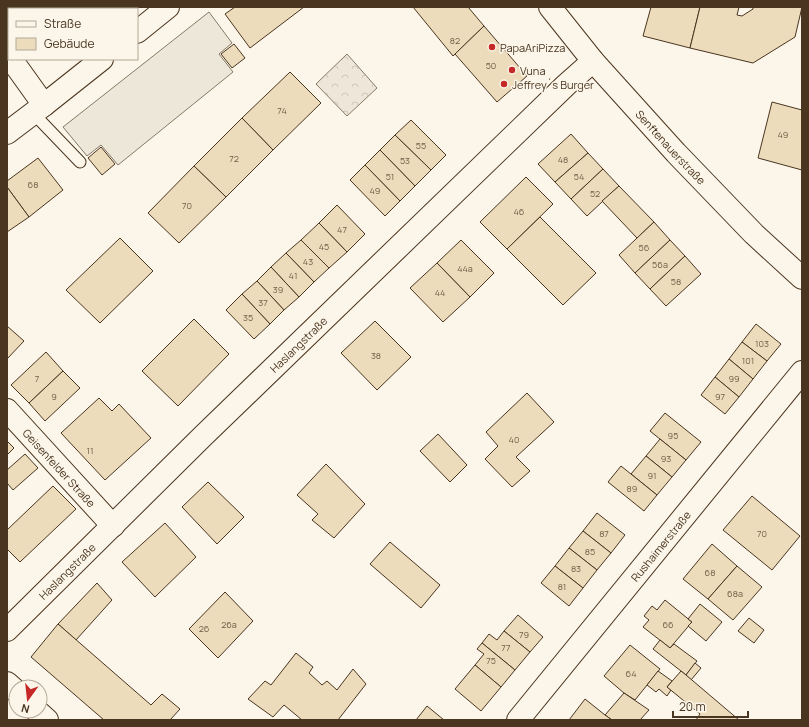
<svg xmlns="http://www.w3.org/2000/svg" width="809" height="727" font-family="Manrope,sans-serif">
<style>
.park{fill:url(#park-crowns);stroke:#887966}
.parking{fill:#ede7d9;stroke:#887966}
.building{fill:#ecdcbc;stroke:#4a3520}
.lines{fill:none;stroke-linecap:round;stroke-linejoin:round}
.lane-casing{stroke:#4a3520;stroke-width:13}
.street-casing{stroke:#4a3520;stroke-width:24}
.secondary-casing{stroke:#4a3520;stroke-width:24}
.lane{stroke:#fbf6e9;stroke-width:11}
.street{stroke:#fbf6e9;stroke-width:22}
.secondary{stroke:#fbf6e9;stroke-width:22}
.poi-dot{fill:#c62828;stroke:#fbf6e9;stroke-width:1.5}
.labels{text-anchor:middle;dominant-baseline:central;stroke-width:3;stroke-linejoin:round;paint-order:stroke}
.number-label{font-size:9px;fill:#725f47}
.poi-label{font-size:11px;fill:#4a3520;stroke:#fbf6e9;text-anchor:start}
.street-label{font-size:11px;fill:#4a3520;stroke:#fbf6e9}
</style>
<defs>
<pattern id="park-crowns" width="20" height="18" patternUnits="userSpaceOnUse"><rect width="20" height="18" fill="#ede6d9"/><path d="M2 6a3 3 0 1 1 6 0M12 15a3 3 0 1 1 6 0" fill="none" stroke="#cdc6ba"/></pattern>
</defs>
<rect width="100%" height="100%" fill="#fbf6e9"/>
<!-- park -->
<polygon class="park" points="347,54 377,88 347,116 316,84"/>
<!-- parking -->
<polygon class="parking" points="209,12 232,43 219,54 233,72 118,165 101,145 87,156 63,127"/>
<!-- building -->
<g class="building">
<polygon points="235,7 304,7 250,48 225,14"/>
<polygon points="413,7 468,7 484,26 453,56"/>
<polygon points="651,7 700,7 690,48 643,36"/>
<polygon points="700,7 739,7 737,15 742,16 753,9 753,7 802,7 795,37 753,63 690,48"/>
<polygon points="484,26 527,76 497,102 455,54"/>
<polygon points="234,44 245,58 232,68 221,54"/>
<polygon points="290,72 321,103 273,150 242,118"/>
<polygon points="772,102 802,110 802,170 758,158"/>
<polygon points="242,118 273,150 226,197 194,166"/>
<polygon points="411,120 446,155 431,170 395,135"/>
<polygon points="571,134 588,153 555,182 538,164"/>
<polygon points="395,135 431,170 415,186 380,150"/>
<polygon points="101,147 115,164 102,175 88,158"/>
<polygon points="380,150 415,186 400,201 365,165"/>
<polygon points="588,153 603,169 571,199 555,182"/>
<polygon points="38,158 63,190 29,217 7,187 7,181"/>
<polygon points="365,165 400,201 385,216 350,180"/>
<polygon points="194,166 226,197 179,243 148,213"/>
<polygon points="603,169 619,186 587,216 571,199"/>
<polygon points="526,177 553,204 507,249 480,222"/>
<polygon points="619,186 654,222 637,238 602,201"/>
<polygon points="7,187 29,217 7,232"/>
<polygon points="337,205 365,234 347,252 319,223"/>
<polygon points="540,217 596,273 563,305 507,249"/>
<polygon points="654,222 670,240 635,273 619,255"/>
<polygon points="319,223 347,252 329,268 301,240"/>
<polygon points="120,238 153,271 100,323 66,290"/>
<polygon points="301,240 329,268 314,282 286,253"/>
<polygon points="461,240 494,273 470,297 437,263"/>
<polygon points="670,240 685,256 650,289 635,273"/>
<polygon points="286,253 314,282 299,297 271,267"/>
<polygon points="685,256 701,274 666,306 650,289"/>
<polygon points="437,263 470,297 443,322 410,288"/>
<polygon points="271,267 299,297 284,310 257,281"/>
<polygon points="257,281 284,310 270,324 242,294"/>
<polygon points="242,294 270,324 254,339 226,310"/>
<polygon points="194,319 229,354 178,406 142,371"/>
<polygon points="375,321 411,357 377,390 341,353"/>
<polygon points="756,324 781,344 767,361 742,342"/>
<polygon points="7,326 24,341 7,359"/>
<polygon points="742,342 767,361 753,379 729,359"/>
<polygon points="46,352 63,371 29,403 11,385"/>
<polygon points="729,359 753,379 739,397 715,377"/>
<polygon points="63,371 80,388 45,421 29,403"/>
<polygon points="715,377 739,397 725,414 701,395"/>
<polygon points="527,393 554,422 516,457 530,471 512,487 485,459 498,446 486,432"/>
<polygon points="99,398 112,411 119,404 151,438 105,480 61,433"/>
<polygon points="665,413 701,442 686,460 650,431"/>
<polygon points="438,434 467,465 450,482 420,451"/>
<polygon points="660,439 686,460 672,477 646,456"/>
<polygon points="7,441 14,448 7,455"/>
<polygon points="25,454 38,468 13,490 7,483 7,470"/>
<polygon points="646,456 672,477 657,495 631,474"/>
<polygon points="326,464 365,504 334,538 312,520 318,514 297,495"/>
<polygon points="621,466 657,495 644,511 608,482"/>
<polygon points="208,482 244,517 217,544 182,507"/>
<polygon points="53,486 76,509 20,562 7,549 7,530"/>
<polygon points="752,496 800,536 772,570 723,530"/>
<polygon points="597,513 625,535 611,553 583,531"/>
<polygon points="165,523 196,557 155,597 122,562"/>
<polygon points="583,531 611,553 597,570 569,548"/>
<polygon points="390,542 440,585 421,608 370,564"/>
<polygon points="712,544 737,566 708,599 683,579"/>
<polygon points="569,548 597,570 583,588 555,566"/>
<polygon points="555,566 583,588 569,606 541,583"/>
<polygon points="737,566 762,587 733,620 708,599"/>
<polygon points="97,583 112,600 76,640 58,624"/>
<polygon points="225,592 253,621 218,658 189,629"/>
<polygon points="665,600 692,622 670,648 643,627 649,620 644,616 652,606 657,610"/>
<polygon points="700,604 722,622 706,641 688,626 692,622 688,619"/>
<polygon points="518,615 543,637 530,652 504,631"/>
<polygon points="749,618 764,630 754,643 738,631"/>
<polygon points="58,624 151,705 162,694 180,709 170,720 104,720 31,657"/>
<polygon points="504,631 530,652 515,670 482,643 489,634 497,640"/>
<polygon points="660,640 670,648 674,644 697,661 686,675 653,649"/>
<polygon points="482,643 515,670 501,687 475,665 484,654 477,649"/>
<polygon points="630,645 660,669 635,700 624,693 604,676"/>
<polygon points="296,653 313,667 309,673 322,685 327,681 337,690 353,669 366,684 338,720 302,720 284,705 273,717 248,699 265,681 271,685"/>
<polygon points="695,663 701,668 691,680 686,675"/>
<polygon points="475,665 501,687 481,711 455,689"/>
<polygon points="658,671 672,681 667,687 671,690 667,696 659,689 656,692 647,685"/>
<polygon points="681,671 686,675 739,720 696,720 700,714 667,687"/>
<polygon points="624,693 649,710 640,720 612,720 605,715"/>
<polygon points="585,699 605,715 612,720 569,720"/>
<polygon points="427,706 444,720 416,720"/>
</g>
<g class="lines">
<!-- lane casing -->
<g class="lane-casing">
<polyline id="lane" points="33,113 80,162"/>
</g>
<!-- street casing -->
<g class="street-casing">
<g id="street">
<polyline points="11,59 44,105"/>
<path id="s1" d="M7 410 113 526"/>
<path id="s2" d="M7 630 203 436 566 85 593 61"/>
<polyline points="7,683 16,691"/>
<polyline points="37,711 47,720"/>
<path id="s3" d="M518 720 802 372"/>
</g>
</g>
<!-- secondary casing -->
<g class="secondary-casing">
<g id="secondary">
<path id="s4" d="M550 7 593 61 676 153 754 234 802 278"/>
<polyline points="137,32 168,7"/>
<polyline points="7,133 44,105 102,59"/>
</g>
</g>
<!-- lane -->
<use href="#lane" class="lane"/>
<!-- street -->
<use href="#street" class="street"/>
<!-- secondary -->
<use href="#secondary" class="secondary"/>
</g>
<!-- markers -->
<g class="poi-dot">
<circle cx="492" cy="47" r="4"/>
<circle cx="512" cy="70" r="4"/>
<circle cx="504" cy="84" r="4"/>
</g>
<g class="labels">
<!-- number labels -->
<g class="number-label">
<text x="455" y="40">82</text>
<text x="491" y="65">50</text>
<text x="282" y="110">74</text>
<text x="783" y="134">49</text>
<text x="421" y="145">55</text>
<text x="234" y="158">72</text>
<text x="563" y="159">48</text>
<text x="405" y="160">53</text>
<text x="390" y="176">51</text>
<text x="579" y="176">54</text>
<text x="33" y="184">68</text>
<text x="375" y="190">49</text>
<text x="595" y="193">52</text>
<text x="187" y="205">70</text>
<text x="519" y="211">46</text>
<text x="342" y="229">47</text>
<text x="324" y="246">45</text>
<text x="644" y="247">56</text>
<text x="308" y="261">43</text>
<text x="660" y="264">56a</text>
<text x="465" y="268">44a</text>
<text x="293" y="275">41</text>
<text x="676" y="281">58</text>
<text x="278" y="289">39</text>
<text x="440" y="292">44</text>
<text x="263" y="302">37</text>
<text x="248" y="317">35</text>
<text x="762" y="343">103</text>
<text x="376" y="355">38</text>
<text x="748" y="360">101</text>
<text x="37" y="378">7</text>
<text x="734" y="378">99</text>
<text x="54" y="396">9</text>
<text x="720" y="396">97</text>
<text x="673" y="435">95</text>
<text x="514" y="439">40</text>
<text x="90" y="450">11</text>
<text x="666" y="458">93</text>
<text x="652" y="475">91</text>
<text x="632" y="488">89</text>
<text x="604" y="533">87</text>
<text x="762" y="533">70</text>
<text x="590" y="551">85</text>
<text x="576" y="568">83</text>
<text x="710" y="572">68</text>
<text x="562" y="586">81</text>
<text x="735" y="593">68a</text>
<text x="229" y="624">26a</text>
<text x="668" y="624">66</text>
<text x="204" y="628">26</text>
<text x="524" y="634">79</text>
<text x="506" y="647">77</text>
<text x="491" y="660">75</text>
<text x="631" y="673">64</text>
</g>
<!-- poi labels -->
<g class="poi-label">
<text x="500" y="47">PapaAriPizza</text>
<text x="520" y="70">Vuna</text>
<text x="512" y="84">Jeffrey´s Burger</text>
</g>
<!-- street labels -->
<g class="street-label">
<text stroke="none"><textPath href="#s4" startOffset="185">Senftenauerstraße</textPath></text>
<text stroke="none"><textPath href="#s2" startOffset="408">Haslangstraße</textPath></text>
<text stroke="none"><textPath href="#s1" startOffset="78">Geisenfelder Straße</textPath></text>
<text stroke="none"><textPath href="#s3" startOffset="225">Rushaimerstraße</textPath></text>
<text stroke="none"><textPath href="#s2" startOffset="84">Haslangstraße</textPath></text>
</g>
</g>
<!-- border -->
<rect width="809" height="727" fill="none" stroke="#4a3520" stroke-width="16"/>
<!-- legend -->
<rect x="8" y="8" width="130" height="52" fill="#fbf6e9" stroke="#b4a999"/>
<rect x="16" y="21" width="20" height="6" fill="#fbf6e9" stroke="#b4a999"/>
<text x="44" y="28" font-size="12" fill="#4a3520">Straße</text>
<rect x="16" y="38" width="20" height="12" fill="#ecdcbc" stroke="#b4a999"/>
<text x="44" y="48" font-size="12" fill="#4a3520">Gebäude</text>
<!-- north arrow -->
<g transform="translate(28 699) rotate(195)"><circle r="19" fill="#fbf6e9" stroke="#b4a999"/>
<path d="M0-3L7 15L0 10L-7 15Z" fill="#c62828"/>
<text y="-6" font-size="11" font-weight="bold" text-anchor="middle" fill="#4a3520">N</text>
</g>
<!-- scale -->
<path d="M673 711v6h75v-6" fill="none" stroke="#4a3520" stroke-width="2"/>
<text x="679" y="711" font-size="12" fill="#4a3520" stroke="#fbf6e9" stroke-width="3" paint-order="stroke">20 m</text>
</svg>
